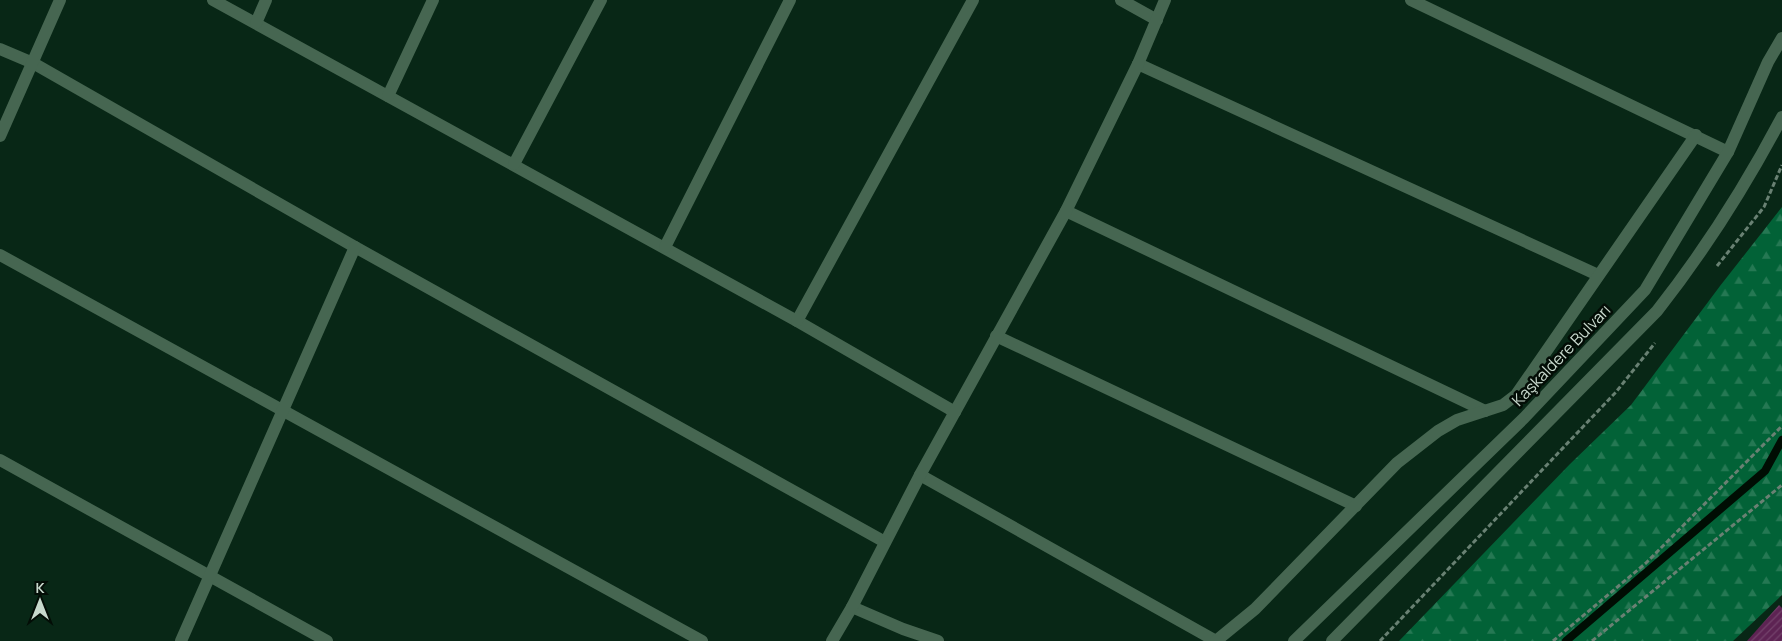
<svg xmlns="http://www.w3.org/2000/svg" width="1782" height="641" font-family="Manrope,sans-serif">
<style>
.forest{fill:url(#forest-firs)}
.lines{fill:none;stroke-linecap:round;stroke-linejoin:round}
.stream{stroke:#000d03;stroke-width:8}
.building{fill:url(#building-hatch)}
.path{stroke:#698173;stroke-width:3;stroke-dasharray:5 2.5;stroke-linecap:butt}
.street{stroke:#466651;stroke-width:12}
.secondary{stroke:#466651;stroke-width:12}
.labels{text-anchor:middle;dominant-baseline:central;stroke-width:5;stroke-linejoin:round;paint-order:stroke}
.street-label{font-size:16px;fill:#c8d9cd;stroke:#030d06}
</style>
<defs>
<pattern id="forest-firs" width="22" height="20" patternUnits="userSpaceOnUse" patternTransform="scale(1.25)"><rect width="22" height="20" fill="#026237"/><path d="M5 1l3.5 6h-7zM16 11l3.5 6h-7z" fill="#257853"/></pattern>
<pattern id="building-hatch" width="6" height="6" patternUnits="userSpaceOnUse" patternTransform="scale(1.25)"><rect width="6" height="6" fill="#5d2353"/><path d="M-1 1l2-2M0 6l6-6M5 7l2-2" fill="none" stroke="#73426b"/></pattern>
</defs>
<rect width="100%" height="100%" fill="#082716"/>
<!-- forest -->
<polygon class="forest" points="1782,207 1782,595 1733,641 1399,641 1570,464 1631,405 1720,286"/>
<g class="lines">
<!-- stream -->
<polyline class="stream" points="1566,641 1765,471 1782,440"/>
</g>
<!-- building -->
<polygon class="building" points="1779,605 1782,608 1782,641 1747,641"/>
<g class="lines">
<!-- path -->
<g class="path">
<polyline points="1717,266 1764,207 1782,165"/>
<polyline points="1380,641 1616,392 1655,343"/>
<polyline points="1553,641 1646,563 1782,426"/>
<polyline points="1592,641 1782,485"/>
</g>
<!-- street -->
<g class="street">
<polyline points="213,0 797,321 955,412"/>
<polyline points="1121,0 1157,20"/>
<polyline points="1411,0 1728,152"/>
<polyline points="256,23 266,0"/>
<polyline points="0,49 33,63 355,247 885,542"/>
<polyline points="1138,64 1598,275"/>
<polyline points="388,96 433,0"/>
<polyline points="514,164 601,0"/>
<polyline points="1066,211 1485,411"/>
<polyline points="665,247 790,0"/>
<polyline points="0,255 702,641"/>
<polyline points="797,321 973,0"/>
<polyline points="996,336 1356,506"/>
<polyline points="0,460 327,641"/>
<polyline points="920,475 1216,641"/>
<polyline points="852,607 903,629 938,641"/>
<polyline points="181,641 355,247"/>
<polyline points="1216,641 1255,609 1397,463 1438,431 1457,420 1503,405 1516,395 1696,135"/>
</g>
<!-- secondary -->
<g class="secondary">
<polyline points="0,136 60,0"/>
<polyline points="832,641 852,607 920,475 1066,211 1138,64 1165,0"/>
<polyline points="1294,641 1524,418 1645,290 1728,152 1768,62 1782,38"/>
<path d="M1332 641 1657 311C1705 250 1746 185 1782 117"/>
</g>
</g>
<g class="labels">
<!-- street labels -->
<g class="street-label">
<text transform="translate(1561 355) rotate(-46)">Kaşkaldere Bulvarı</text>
</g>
</g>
<!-- north arrow -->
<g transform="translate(40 601)" stroke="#030d06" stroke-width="4" paint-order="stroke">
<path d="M0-4L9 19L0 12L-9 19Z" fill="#c8d9cd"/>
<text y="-8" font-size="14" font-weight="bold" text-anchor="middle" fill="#c8d9cd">K</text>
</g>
</svg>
